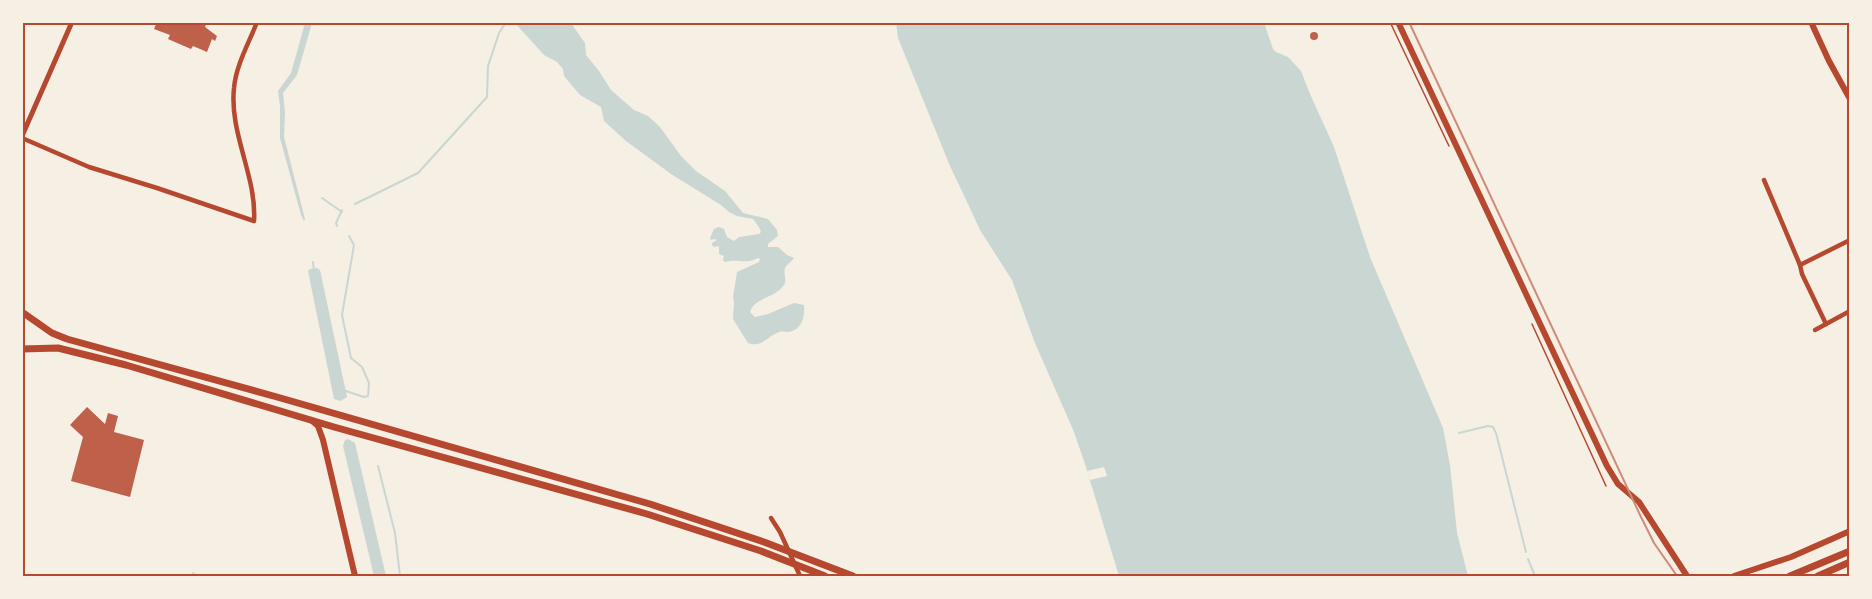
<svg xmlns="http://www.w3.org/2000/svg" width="1872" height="599" font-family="'Nunito Sans',sans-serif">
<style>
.water{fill:#c9d6d2}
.pier{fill:#f6efe4}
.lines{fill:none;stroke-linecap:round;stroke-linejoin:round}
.stream{stroke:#c9d6d2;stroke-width:2}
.building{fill:#bf614a}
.path{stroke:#b5482f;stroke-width:1.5}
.minor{stroke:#b5482f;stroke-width:4.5}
.tertiary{stroke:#b5482f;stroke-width:5}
.secondary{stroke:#b5482f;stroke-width:6}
.primary{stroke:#b5482f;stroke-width:7}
.rail{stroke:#cf8b77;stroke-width:2}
.neatline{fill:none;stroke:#b5482f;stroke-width:2}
</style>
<rect width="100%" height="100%" fill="#f6efe4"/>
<!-- water -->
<g class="water">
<polygon points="896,22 1264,23 1273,49 1276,52 1288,57 1301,71 1310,94 1334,147 1370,257 1443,428 1450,465 1457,533 1468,576 1119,576 1085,464 1074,432 1035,343 1012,280 980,230 968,204 950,166 898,38"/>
<polygon points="305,23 312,23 297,75 283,93 285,113 284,137 305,219 304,221 301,215 280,138 280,106 278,91 291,73"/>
<path d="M515 23H571L585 43 586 55 599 71 611 90 634 110 648 116 660 127 681 156 696 171 725 191 743 213 768 219 777 230 778 236 768 244V247H778L787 255 794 258C792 261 787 264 785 268 783 274 788 281 783 286 775 298 755 297 750 312L755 317 768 314 794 303 804 305C805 317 802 329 789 332 786 332 781 331 779 332 766 337 762 348 748 343L733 319 734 302 733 297 737 272 759 262 760 259 758 258C742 265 740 258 725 262L723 260 724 256 719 254V246L714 247 712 245V243L717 240 714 239 711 240 710 238 714 229 719 227 724 229 727 237 734 241 739 237 759 234 761 232 759 227 753 219 737 216 729 212 721 205 671 174 626 141 604 121 601 107 580 95 564 76 563 69 557 62 544 55Z"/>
<polygon points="317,268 320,270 347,397 340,401 334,399 308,271 310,269"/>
<polygon points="348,439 355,443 386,576 374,576 343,446 345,440"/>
</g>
<!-- pier -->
<polygon class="pier" points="1104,467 1107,476 1090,480 1087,471"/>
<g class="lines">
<!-- stream -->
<g class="stream">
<polyline points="322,198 342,212"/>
<polyline points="355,204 418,173 487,97 488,66 499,33 506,22"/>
<polyline points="337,226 336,223 342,210"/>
<polyline points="313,262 314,271"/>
<polyline points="343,390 364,397 368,396 369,383 362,367 351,358 342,315 354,245 349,236"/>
<polyline points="1459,433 1488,426 1493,427 1496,433 1526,552"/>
<polyline points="378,466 395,533 400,576"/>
<polyline points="1528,559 1535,576"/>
<polyline points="193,573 197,576"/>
</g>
</g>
<!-- building -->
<g class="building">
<polygon points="157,22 207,22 205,27 217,36 215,41 212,39 207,52 193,46 191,49 168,39 170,35 154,29"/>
<circle cx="1314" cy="36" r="4"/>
<polygon points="87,407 105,424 108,413 118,416 114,432 144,440 130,497 71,481 83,437 70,425"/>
</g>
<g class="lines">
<!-- path -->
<g class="path">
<polyline points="1390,22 1449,146"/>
<polyline points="1532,324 1606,486"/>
</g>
<!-- minor -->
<g class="minor">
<path d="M22 138 89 167 157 188 254 221C257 177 229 133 234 88 236 65 249 43 257 22"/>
<polyline points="1764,180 1800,265 1802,274 1826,324"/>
<polyline points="1800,265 1850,240"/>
<polyline points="1815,330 1850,311"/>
<polyline points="771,518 780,532 800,576"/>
</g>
<!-- tertiary -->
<polyline class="tertiary" points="22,136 72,22"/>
<!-- secondary -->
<g class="secondary">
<polyline points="1398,22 1607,466 1618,484 1639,502 1687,576"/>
<polyline points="1811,22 1829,61 1850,99"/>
<polyline points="311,420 318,426 323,440 355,576"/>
<polyline points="1734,576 1791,557 1850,531"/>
</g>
<!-- primary -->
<g class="primary">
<polyline points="22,312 52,333 67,339 277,397 650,504 764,542 853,576"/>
<polyline points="22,349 58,348 126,365 334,427 647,514 761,551 825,576"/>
<polyline points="1790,576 1850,551"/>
<polyline points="1818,576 1850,562"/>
</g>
<!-- rail -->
<polyline class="rail" points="1409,22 1641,517 1654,543 1677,576"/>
</g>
<!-- border -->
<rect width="1872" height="599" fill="none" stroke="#f6efe4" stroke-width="48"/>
<rect x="24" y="24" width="1824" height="551" class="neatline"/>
</svg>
